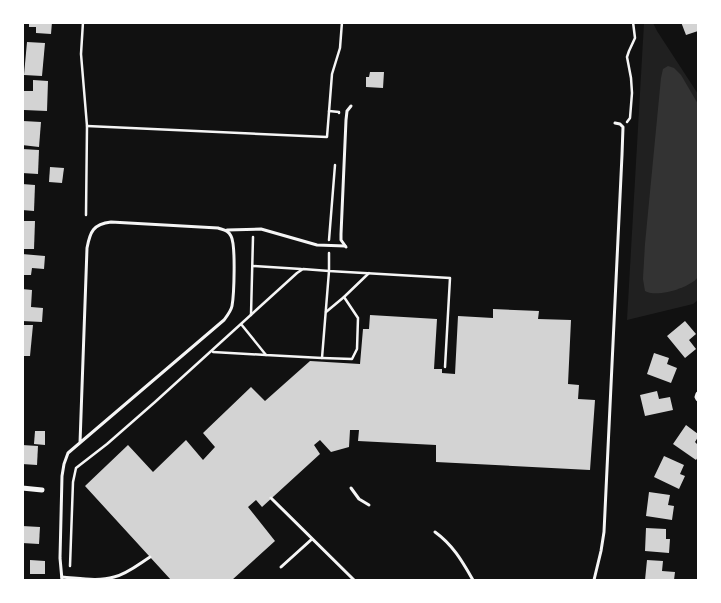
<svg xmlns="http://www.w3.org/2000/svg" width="721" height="603" font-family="Raleway,sans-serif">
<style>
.green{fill:#202020}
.water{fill:#333}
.building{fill:#d3d3d3}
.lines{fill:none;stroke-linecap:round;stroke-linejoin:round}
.path{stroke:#f5f5f5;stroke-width:2.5}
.service{stroke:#f5f5f5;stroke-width:3}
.minor{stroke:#f5f5f5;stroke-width:5}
</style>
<rect width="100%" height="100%" fill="#111"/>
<!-- green -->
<polygon class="green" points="644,23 653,23 657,31 698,94 698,300 693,304 627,320"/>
<!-- water -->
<path class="water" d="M668 66 674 68 681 75 698 104V277C690 288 656 298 645 291L643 279 645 244 661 78 663 69Z"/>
<!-- building -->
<g class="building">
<polygon points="29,22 52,22 51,34 36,33 36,27 29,27"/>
<polygon points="681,22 698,22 698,31 686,35"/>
<polygon points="27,42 45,43 42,76 24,75"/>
<polygon points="370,72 384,72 383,88 366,87 366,77 369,77"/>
<polygon points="33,80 48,81 47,111 24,110 24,91 33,91"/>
<polygon points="23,121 41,122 39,147 22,145"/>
<polygon points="22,149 39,150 38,174 22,173"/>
<polygon points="50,167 64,168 62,183 49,182"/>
<polygon points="22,184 35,185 34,211 22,210"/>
<polygon points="22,221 35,221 34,249 22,249"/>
<polygon points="22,254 45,256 44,269 32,268 31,275 22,275"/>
<polygon points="22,289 32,290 31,307 43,308 42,322 22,321"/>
<polygon points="493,309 539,311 538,319 571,320 568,384 579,385 578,399 595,400 590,470 436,462 436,445 358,441 359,430 350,430 349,447 331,452 320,440 314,445 320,454 262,507 256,500 248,507 275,541 232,580 171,580 85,486 128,445 153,472 186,440 203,460 215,447 203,433 251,387 265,401 310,361 360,364 363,329 369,329 370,315 437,319 434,369 442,369 442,373 455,374 458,316 493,318"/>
<polygon points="685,321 696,334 689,340 696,349 685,358 667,336"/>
<polygon points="22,325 33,325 30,356 22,356"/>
<polygon points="654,353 669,358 667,364 677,368 671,383 647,374"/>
<polygon points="657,391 659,399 670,397 673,410 645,416 640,395"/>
<polygon points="686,425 698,434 698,437 695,442 698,445 698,457 696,460 673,444"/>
<polygon points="35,431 45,431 45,445 34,444"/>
<polygon points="22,445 38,446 37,465 22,464"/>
<polygon points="664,456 684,465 680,474 685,476 679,489 654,477"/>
<polygon points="649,492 670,495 668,505 674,506 672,520 646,516"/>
<polygon points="22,526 40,527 39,544 22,543"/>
<polygon points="646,528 666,529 666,539 670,539 669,553 645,551"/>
<polygon points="30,560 45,561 45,574 30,574"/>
<polygon points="647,560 663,561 662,571 675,572 674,580 645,580"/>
</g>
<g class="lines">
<!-- path -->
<g class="path">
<polyline points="83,22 81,54 87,126 86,215"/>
<polyline points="329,111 339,112 339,113"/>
<polyline points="627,122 630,118 632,93 631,78 627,57 629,51 635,38 633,22"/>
<polyline points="87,126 327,137 332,74 340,48 342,22"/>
<polyline points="329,240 335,165"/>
<polyline points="329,253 329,271 450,278 445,367"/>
<polyline points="253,266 301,269"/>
<polyline points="326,312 344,297"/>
<polyline points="251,315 253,237"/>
<polyline points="213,352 266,355"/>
<polyline points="322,358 352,359 357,349 358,318 344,297 369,273"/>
<polyline points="70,566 73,482 76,468 107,444 155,402 297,273 303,269 329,271 322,358 266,355 241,324"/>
</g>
<!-- service -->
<g class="service">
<polyline points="227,230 261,229 317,245 345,246"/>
<polyline points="346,247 341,240 341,234 346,120 347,111 351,106"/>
<polyline points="351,488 359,499 369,505"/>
<polyline points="271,498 354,580"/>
<path d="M435 532C453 545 462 561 473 580"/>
<polyline points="281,567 312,539"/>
<path d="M62 577C78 578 98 582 114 577 127 574 139 564 150 557"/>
<path d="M62 580 60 558 62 476 64 464 68 453 224 320C227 316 231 311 232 306 234 295 236 245 231 236 228 230 224 230 218 228L111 222C93 224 90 232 87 248L80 443"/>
<polyline points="594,580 601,551 604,532 622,155 623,127 620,124 615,123"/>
</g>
<!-- minor -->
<g class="minor">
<polyline points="698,394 697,397 698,399"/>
<polyline points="22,488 42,490"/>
</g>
</g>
<!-- border -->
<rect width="721" height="603" fill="none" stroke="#ffffff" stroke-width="48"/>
</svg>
